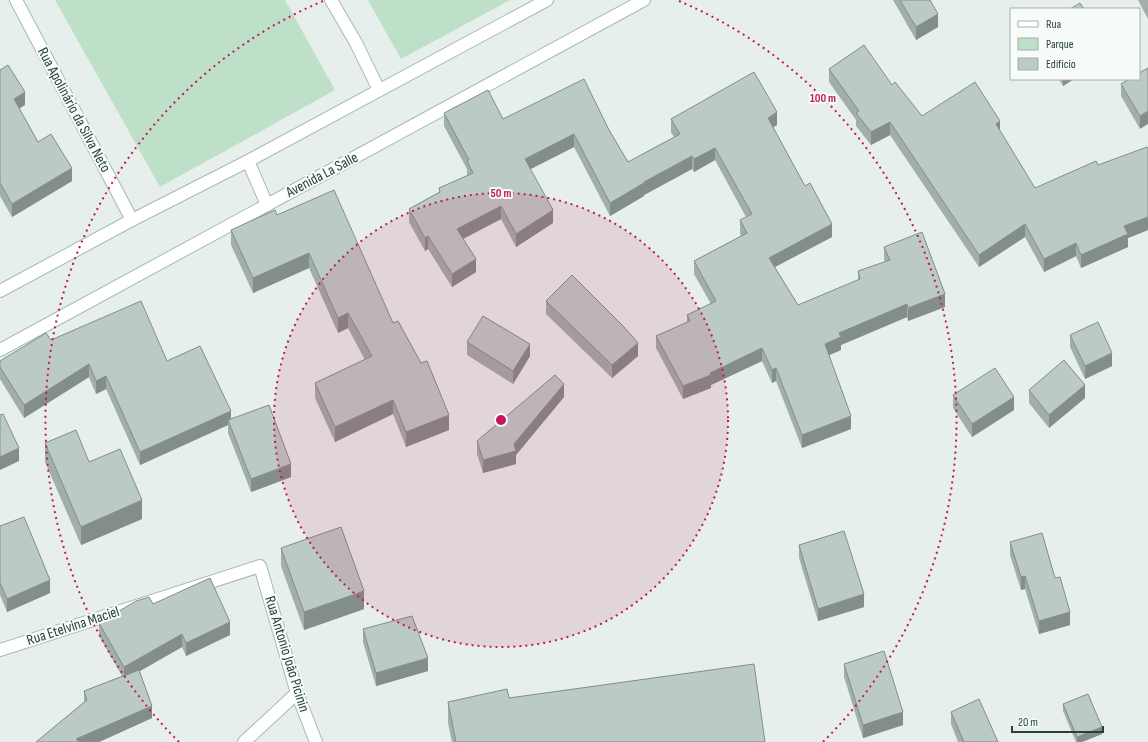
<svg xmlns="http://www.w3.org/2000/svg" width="1148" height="742" font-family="'Sofia Sans Condensed',sans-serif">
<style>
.green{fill:#bfe0c8}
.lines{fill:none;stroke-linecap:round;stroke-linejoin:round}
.minor-casing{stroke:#a8b8b2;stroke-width:14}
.secondary-casing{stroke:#a4bbb3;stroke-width:14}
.minor{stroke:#fff;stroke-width:12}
.secondary{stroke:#fff;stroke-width:12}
.wall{fill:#a1aea9}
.shaded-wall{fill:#838d89}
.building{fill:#bbcac4;stroke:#838d89}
.ring{fill:none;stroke:#c2185b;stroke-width:2;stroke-dasharray:2 4}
.labels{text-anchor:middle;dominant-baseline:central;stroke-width:4;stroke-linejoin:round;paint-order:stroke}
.street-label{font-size:15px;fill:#24423a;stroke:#f7fbf9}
.centre{fill:#c2185b;stroke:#f7fbf9;stroke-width:2}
.ring-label{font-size:12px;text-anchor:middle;font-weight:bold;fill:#c2185b;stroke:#f7fbf9;stroke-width:4;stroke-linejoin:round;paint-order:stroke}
</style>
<rect width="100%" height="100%" fill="#e6efeb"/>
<!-- green -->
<g class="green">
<polygon points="55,0 285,0 335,90 160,187"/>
<polygon points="368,0 510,0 401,59"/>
</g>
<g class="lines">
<!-- minor casing -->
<g class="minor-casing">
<g id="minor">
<polyline points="16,0 132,220"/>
<polyline points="331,0 356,43 379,90"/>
<polyline points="0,650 260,566 297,693 316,742"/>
<polyline points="244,742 297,693"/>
</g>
</g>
<!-- secondary casing -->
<g class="secondary-casing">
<g id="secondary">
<polyline points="248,161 267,205"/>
<polyline points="0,291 132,220 248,161 547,0"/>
<polyline points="0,350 644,0"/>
</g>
</g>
<!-- minor -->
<use href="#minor" class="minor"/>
<!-- secondary -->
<use href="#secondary" class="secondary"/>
</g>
<!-- wall -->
<g class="wall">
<polygon points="893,0 930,0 938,27 916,40"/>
<polygon points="1138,0 1148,0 1148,19"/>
<polygon points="1148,68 1140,129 1121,96 1121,84"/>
<polygon points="829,69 892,85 922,116 1000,132 1035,188 1148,149 1148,230 1128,238 1128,247 1081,268 1076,256 1044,272 1025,237 979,267 890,135 871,145 856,126 856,120 829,82"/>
<polygon points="0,70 25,105 19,108 38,142 72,181 12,217 0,196"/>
<polygon points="1059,79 1074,79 1063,86"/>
<polygon points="444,113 609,130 628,162 674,137 671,132 671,119 777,125 773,127 832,237 775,267 798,305 858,280 858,271 885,262 884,259 884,247 945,307 908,321 907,317 841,345 841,350 829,355 851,429 802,448 776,381 772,383 762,361 711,385 711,388 683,399 656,348 656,336 687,323 687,315 711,304 694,274 694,261 741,236 740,233 740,220 746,217 715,160 694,172 692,169 644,195 644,196 610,216 574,147 530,169 553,223 516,247 501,219 463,239 476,272 452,287 428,249 425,251 409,222 409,209 439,192 439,188 468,176 467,174 467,169 444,126"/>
<polygon points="277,215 393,323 449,430 406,447 393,414 335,442 315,398 315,383 365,360 348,328 338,333 309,268 253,293 231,245 231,230"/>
<polygon points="546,301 638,356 612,378 546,314"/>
<polygon points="1070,335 1112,366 1085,379 1070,347"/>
<polygon points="51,340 167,361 231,419 291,477 251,492 228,433 228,425 140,465 106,389 96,394 89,377 24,418 0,379 0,361"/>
<polygon points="467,342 530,356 513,384 467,355"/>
<polygon points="1029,390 1085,398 1049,428 1029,403"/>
<polygon points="953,395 1014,410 972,437 953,408"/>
<polygon points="564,397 516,455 516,464 483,473 477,454 477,441"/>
<polygon points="45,443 89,462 142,519 81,545 45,462"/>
<polygon points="0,526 50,593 7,612 0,595"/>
<polygon points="1010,542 1070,625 1039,634 1025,589 1021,590 1010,555"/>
<polygon points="799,545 864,607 818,621 799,558"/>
<polygon points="281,548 364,609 304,630 281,566"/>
<polygon points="153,604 230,635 186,656 182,647 140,671 152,718 99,742 36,742 84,702 84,691 122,676 99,636 99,623"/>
<polygon points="363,629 428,671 376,686 363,642"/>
<polygon points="844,664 903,725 863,738 844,677"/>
<polygon points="509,698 765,742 452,742 448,723 448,702"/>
<polygon points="1063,704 1102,734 1082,742 1076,742 1063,711"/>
<polygon points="951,712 998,742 958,742 951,724"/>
</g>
<!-- shaded-wall -->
<g class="shaded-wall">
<polygon points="938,14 938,27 916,40 916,27"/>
<polygon points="1063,79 1074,79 1063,86"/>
<polygon points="25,92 25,105 14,112 14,99"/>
<polygon points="1148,111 1148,124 1140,129 1140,116"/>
<polygon points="777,112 777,125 768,130 768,118"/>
<polygon points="1000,121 1000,134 996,124"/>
<polygon points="890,122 890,135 871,145 871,132"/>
<polygon points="574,134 574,147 525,172 525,159"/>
<polygon points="715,148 715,160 694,172 694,159"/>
<polygon points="692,156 692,169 644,195 644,196 610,216 610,203 644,182"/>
<polygon points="72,168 72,181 12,217 12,204"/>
<polygon points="501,206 501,219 457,242 457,229"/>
<polygon points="553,210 553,223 516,247 516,234"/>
<polygon points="1148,217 1148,230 1128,238 1128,247 1081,268 1081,255 1124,226"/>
<polygon points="832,224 832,237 769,270 769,258"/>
<polygon points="1025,224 1025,237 979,267 979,255"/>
<polygon points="428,236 428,249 425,251 425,238"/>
<polygon points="1076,243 1076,256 1044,272 1044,259"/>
<polygon points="309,253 309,268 253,293 253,278"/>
<polygon points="476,259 476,272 452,287 452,274"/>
<polygon points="945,294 945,307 908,321 908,308"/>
<polygon points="907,304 907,317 841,345 841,350 825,357 825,344 839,333"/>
<polygon points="348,313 348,328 338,333 338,318"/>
<polygon points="638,343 638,356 612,378 612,365"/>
<polygon points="530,344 530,356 513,384 513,371"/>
<polygon points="762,348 762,361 711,385 711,388 683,399 683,386"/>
<polygon points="1112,353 1112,366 1085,379 1085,366"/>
<polygon points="89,364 89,377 24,418 24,405"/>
<polygon points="776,368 776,381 772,383 772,370"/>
<polygon points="106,376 106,389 96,394 96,381"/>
<polygon points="564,384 564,397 516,455 516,464 483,473 483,460 514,444"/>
<polygon points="1085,385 1085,398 1049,428 1049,415"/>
<polygon points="1014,397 1014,410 972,437 972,424"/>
<polygon points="393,400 393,414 335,442 335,427"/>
<polygon points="231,411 231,424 228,420 228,425 140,465 140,452"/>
<polygon points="449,415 449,430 406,447 406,432"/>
<polygon points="851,416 851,429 802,448 802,435"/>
<polygon points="19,448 19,461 0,470 0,457"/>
<polygon points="291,464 291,477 251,492 251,479"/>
<polygon points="142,500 142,519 81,545 81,527"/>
<polygon points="1025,576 1025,589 1021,590 1021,577"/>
<polygon points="50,580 50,593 7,612 7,599"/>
<polygon points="364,591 364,609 304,630 304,612"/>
<polygon points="864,594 864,607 818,621 818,609"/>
<polygon points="1070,612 1070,625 1039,634 1039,621"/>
<polygon points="230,622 230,635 186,656 186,643"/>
<polygon points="182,634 182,647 124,680 124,667"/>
<polygon points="428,658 428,671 376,686 376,673"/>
<polygon points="152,706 152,718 99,742 76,742 76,739"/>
<polygon points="903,712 903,725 863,738 863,725"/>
<polygon points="1102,727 1102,734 1082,742 1077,742 1077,737"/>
</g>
<!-- building -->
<g class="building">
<polygon points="900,0 930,0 938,14 916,27"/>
<polygon points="1080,3 1084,9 1070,9"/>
<polygon points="864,45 892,85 895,82 922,116 975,82 1000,121 996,124 1035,188 1096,161 1098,165 1147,147 1148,149 1148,217 1124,226 1128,234 1081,255 1076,243 1044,259 1025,224 979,255 890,122 871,132 856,113 859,111 829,69"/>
<polygon points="8,65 25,92 14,99 38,142 51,134 72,168 12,204 0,183 0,70"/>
<polygon points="1148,68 1148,111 1140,116 1121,84 1129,79 1139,79 1139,73"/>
<polygon points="754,72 777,112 768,118 805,186 810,183 832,224 769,258 798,305 860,279 858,271 890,260 884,247 922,232 945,294 908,308 907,304 839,333 841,337 825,344 851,416 802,435 776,368 772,370 762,348 710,373 711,375 683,386 656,336 690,321 687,315 716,301 694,261 747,233 740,220 752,214 715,148 694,159 692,156 644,182 644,183 610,203 574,134 525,159 553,210 516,234 501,206 457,229 476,259 452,274 428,236 425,238 409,209 440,192 439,188 473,173 467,161 469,160 444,113 488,90 503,119 584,79 609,130 628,162 680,134 671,119"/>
<polygon points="334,190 393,323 398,321 421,363 427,361 449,415 406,432 393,400 335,427 315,383 372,356 348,313 338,318 309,253 253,278 231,230 275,210 277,215"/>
<polygon points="572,275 624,327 638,343 612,365 546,301"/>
<polygon points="141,301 167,361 200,346 231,411 140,452 106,376 96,381 89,364 24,405 0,367 0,361 46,333 51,340"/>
<polygon points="483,316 530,344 513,371 467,342"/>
<polygon points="1098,322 1112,353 1085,366 1070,335"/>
<polygon points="1064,360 1085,385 1049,415 1029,390"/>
<polygon points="995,368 1014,397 972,424 953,395"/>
<polygon points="555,375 564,384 514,444 516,451 483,460 477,441"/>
<polygon points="269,405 291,464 251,479 228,420"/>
<polygon points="3,414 19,448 0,457 0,415"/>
<polygon points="76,430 89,462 120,449 142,500 81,527 45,443"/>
<polygon points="24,517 50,580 7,599 0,583 0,526"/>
<polygon points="341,527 364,591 304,612 281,548"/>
<polygon points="844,531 864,594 818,609 799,545"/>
<polygon points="1042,533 1055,578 1060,577 1070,612 1039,621 1025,576 1021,577 1010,542"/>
<polygon points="210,578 230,622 186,643 182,634 124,667 99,623 136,601 149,597 153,604"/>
<polygon points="412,616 428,658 376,673 363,629"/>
<polygon points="884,651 903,712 863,725 844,664"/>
<polygon points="754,664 765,742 456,742 448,702 507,689 509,698"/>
<polygon points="139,670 152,706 76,739 79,742 36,742 87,700 84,691"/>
<polygon points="1088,694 1102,727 1077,737 1063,704"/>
<polygon points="979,699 998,742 964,742 951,712"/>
</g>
<!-- distance rings -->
<circle cx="501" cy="420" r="227" fill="#c2185b" fill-opacity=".12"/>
<g class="ring">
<circle cx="501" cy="420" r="227"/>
<path d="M179 742A455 455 0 0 1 323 1M679 1A455 455 0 0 1 823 742"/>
</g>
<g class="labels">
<!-- street labels -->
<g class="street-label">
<text transform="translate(74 110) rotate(62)">Rua Apolinário da Silva Neto</text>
<text transform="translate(322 175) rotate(-28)">Avenida La Salle</text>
<text transform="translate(73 626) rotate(-18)">Rua Etelvina Maciel</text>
<text transform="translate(287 654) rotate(73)">Rua Antonio João Picinin</text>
</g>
</g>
<circle cx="501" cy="420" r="6" class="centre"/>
<g class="ring-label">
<text x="823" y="102">100 m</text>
<text x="501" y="197">50 m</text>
</g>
<!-- legend -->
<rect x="1010" y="8" width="130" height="72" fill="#f7fbf9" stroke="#a3b1ad"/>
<rect x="1018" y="21" width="20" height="6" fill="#ffffff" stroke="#a3b1ad"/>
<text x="1046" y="28" font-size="12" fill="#24423a">Rua</text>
<rect x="1018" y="38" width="20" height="12" fill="#bfe0c8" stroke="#a3b1ad"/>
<text x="1046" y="48" font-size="12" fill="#24423a">Parque</text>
<rect x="1018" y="58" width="20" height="12" fill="#bbcac4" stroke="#a3b1ad"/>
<text x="1046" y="68" font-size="12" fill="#24423a">Edifício</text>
<!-- scale -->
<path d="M1012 726v6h91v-6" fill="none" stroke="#24423a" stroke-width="2"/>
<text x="1018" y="726" font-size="12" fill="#24423a" stroke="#f7fbf9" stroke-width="3" paint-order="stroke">20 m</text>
</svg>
